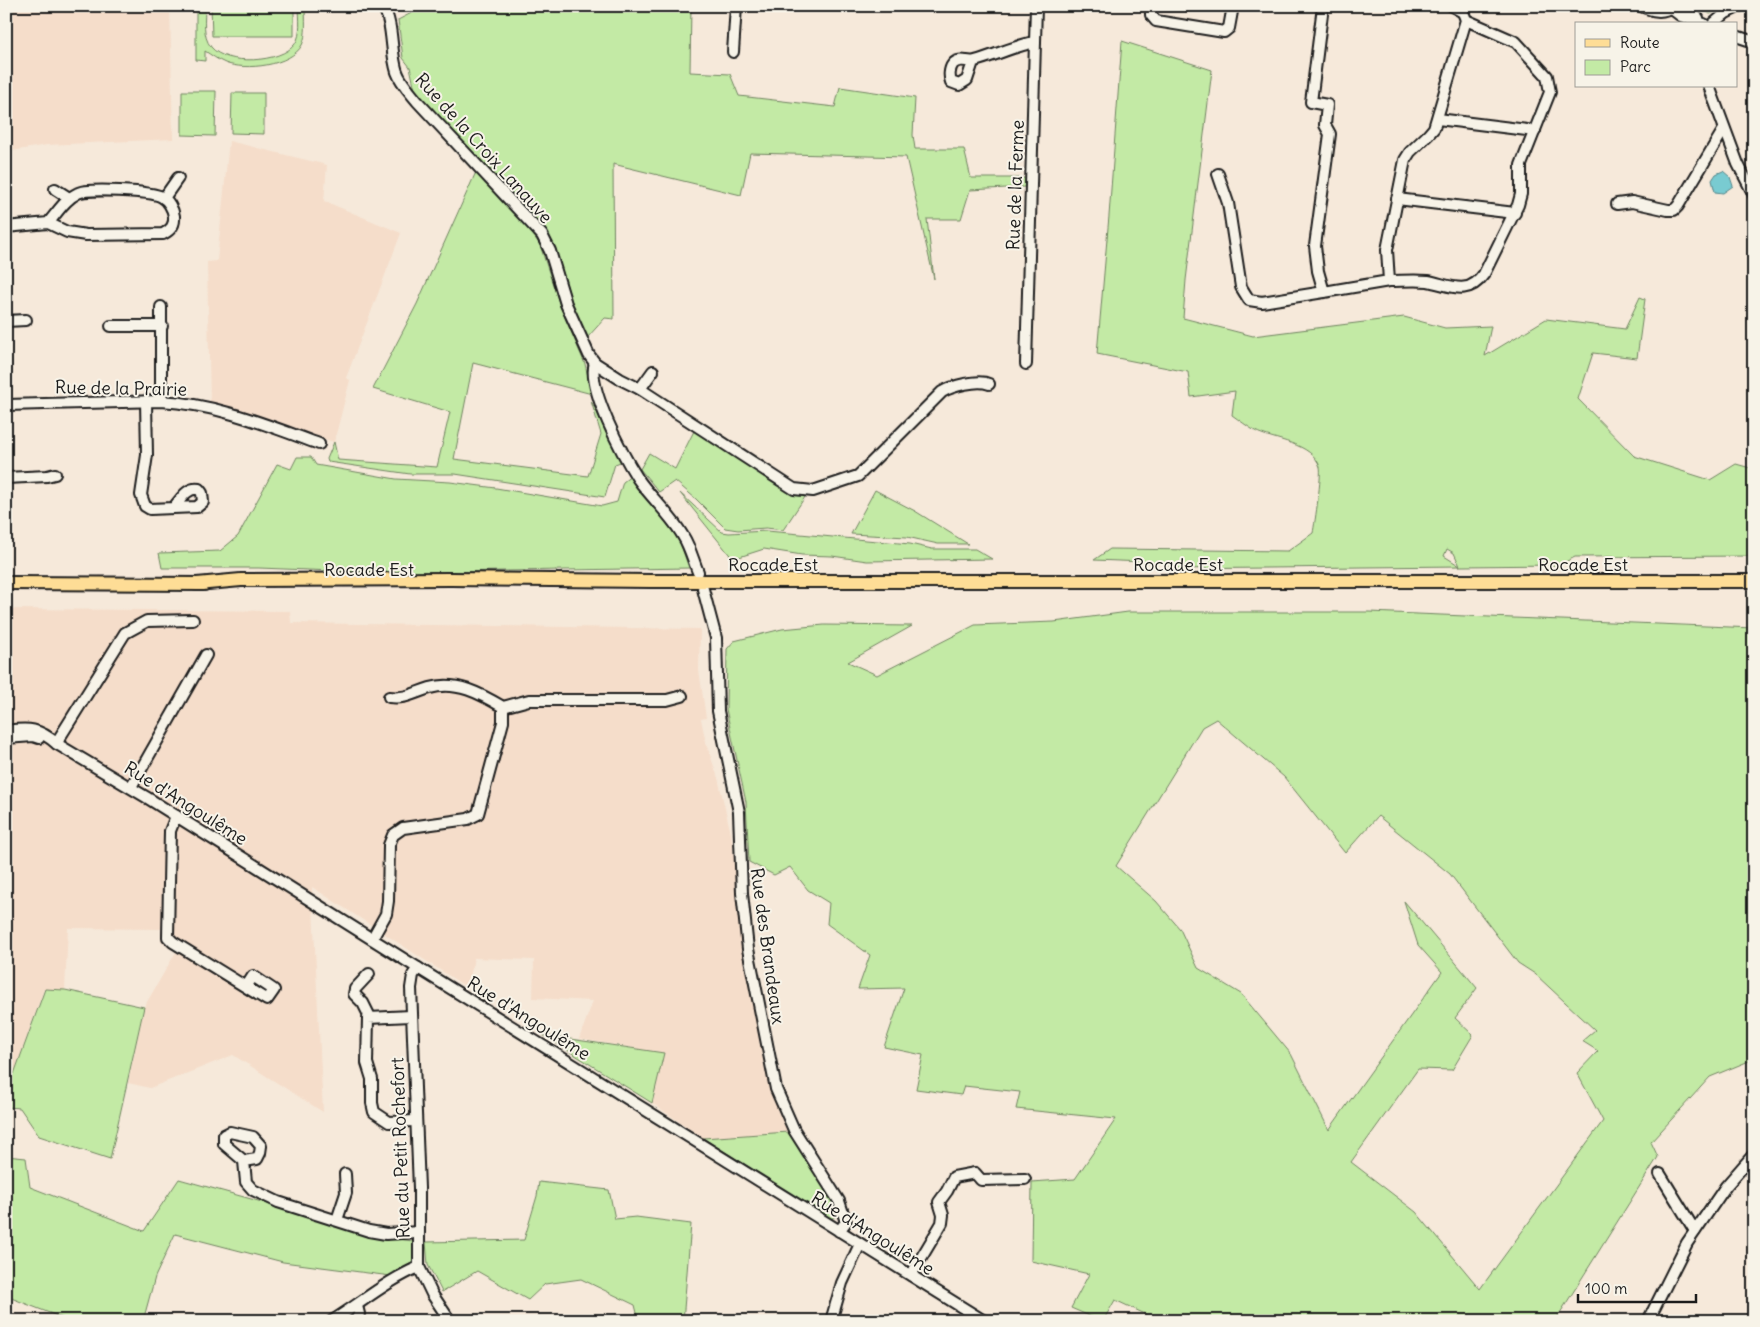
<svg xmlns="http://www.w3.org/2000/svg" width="1760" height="1327" font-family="Delius,sans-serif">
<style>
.built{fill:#f5ddca}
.green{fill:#c3eaa5;stroke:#708360;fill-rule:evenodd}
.water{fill:#79cbd1;stroke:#548589}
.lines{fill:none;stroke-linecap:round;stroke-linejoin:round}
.minor-casing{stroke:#1c1c1c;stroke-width:14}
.major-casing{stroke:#1c1c1c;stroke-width:16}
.minor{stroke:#f7f3e8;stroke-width:10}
.major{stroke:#fedd96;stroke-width:12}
.labels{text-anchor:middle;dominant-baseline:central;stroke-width:4;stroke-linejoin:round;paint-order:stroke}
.street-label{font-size:18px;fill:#1c1c1c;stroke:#f7f3e8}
</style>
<rect width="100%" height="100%" fill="#f6e9da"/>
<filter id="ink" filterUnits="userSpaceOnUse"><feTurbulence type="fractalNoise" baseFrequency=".02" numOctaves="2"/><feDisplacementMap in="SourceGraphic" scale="10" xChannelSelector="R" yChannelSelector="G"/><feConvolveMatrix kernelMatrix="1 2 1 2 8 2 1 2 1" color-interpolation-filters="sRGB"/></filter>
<g filter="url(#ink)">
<!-- built -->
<g class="built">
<polygon points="6,6 170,6 173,139 47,145 6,152"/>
<polygon points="229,141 327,165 324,201 401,233 346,378 350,380 334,442 210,404 207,262 217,261"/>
<polygon points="6,609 290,611 291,623 700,629 699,670 706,718 701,719 706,743 718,778 731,834 761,1052 773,1099 788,1132 703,1138 652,1103 664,1053 579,1039 593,1001 533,998 534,960 474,958 468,988 312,887 323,1112 233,1055 150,1088 128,1083 144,1007 176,952 161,942 161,929 68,928 65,990 44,989 14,1074 6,1068"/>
</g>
<!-- green -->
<g class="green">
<path d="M196 6H205C205 20 202 36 211 47 226 66 281 63 295 44 302 34 299 17 299 6H305C305 16 307 36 302 45 291 66 245 71 225 63 218 60 211 55 205 51V61L196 60Z"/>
<polygon points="211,6 294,6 294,36 212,36"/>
<polygon points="425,6 691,6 690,72 730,74 739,96 835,107 840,87 915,98 913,135 915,149 964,149 971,178 1026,178 1025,187 970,190 961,219 927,219 934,279 906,157 750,153 741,195 613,164 614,319 605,318 587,338 575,312 555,247 545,230 415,90 410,67 403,58 398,20"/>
<polygon points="1698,6 1728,6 1710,14"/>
<path d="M1122 41 1212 70 1186 280 1183 318 1253 336 1404 317 1445 328 1491 326 1485 356 1546 319 1625 329 1640 297 1645 299 1637 358 1593 353 1578 399 1634 456 1710 480 1736 464 1754 469V556L1575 557 1559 565 1169 569 1170 563 1094 560 1110 549 1288 551 1313 533C1315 522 1322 475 1320 467 1312 442 1274 441 1255 431 1247 426 1239 420 1232 415L1235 391 1191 397 1188 372 1097 354 1109 216ZM1447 549 1454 553 1460 566 1444 556Z"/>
<polygon points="182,91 216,91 215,136 182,135"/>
<polygon points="232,93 264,93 264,134 231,133"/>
<polygon points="476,172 522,219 540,245 560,306 585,364 592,394 473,363 454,459 588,476 601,434 591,401 623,461 615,464 605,497 455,474 410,474 328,462 327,459 334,442 338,460 437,467 450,412 373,389 417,304"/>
<polygon points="695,429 789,491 805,497 783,530 766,528 738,530 725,528 696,499 675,481 659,492 640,469 649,453 675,469"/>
<polygon points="297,457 311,457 316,465 396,479 450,482 496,488 602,506 617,502 623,482 631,476 679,540 689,568 384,573 259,568 162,568 159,553 220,551 238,536 277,464 291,469"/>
<polygon points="875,490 915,511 968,544 938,544 907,537 851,534"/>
<polygon points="680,493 722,532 729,533 767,531 910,544 932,549 975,549 992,559 867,561 832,556 802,555 764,549 733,559"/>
<path d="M1128 612H1369L1754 628V1059L1710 1077 1651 1142 1658 1157 1555 1321H1160L1115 1300 1103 1321H1101L1071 1308 1089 1274 1031 1261 1032 1182 1075 1179 1116 1119 1016 1109 1020 1092 964 1086 961 1095 916 1089 923 1055 884 1047 904 988 858 989 870 955 827 924 829 903 808 890 790 867 774 875 749 862 746 802 726 709 727 649 734 641 782 629 824 625 912 626 848 662 877 675 975 625 1054 622ZM1216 719 1284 777 1345 853 1378 816 1450 874 1518 963 1535 974 1595 1030 1582 1041 1598 1051 1577 1073 1603 1121 1480 1289 1416 1212 1351 1162 1418 1069 1452 1070 1473 1035 1455 1018 1477 988 1404 901 1418 945 1442 972 1329 1130 1291 1054 1241 994 1198 968 1180 929 1156 901 1116 866 1202 727Z"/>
<polygon points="45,989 65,990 144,1007 110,1159 39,1136 20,1108 6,1107 6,1068 14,1074"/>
<polygon points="543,1035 664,1053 652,1103"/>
<polygon points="788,1132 835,1203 836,1216 831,1219 703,1138"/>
<polygon points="6,1156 26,1158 30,1187 144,1231 179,1179 262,1202 342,1228 373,1236 413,1241 413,1262 391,1276 283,1262 175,1234 155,1277 143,1321 70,1321 6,1296"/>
<polygon points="539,1182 609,1190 615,1219 636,1217 691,1224 683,1321 639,1321 635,1305 581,1279 545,1284 528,1300 477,1271 442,1292 428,1265 426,1242 524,1240 537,1196"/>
</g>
<!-- water -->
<polygon class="water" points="1723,171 1730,177 1733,186 1723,193 1715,192 1712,180 1716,174"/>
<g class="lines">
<!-- minor casing -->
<g class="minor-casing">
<g id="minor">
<path d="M383 6C394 26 390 51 397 72 401 83 410 92 417 101L542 235 550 251 566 304 589 355 595 363 620 379 640 389 794 489 813 491 858 476 942 392C952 386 978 379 989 384"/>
<polyline points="1151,6 1151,15 1156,21 1224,32 1229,28 1233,6"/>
<polyline points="1323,6 1311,102 1327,105 1325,125 1330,134 1315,246 1318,271 1324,292 1389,281 1387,250 1405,160 1410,152 1428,135 1434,128 1466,20 1463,12 1464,6"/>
<polyline points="1452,6 1463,12"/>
<path d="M1641 6C1652 11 1663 14 1672 6"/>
<polyline points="1668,6 1681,16 1704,24"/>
<polyline points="1682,6 1698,18"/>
<polyline points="1713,24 1726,13 1740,6"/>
<polyline points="1736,36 1754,42"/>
<polyline points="733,52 736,6"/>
<path d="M973 62 967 80 959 85 951 82C949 77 949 69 953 64 959 57 968 63 975 61 996 55 1014 46 1035 42"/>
<polyline points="1709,86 1738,164 1754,195"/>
<polyline points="1438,119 1535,131"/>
<polyline points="1218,174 1228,203 1241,287 1249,300 1262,302 1324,292"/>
<polyline points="55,189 69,198"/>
<polyline points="164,198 178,178"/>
<polyline points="1397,199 1515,213"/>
<polyline points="1617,204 1632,202 1668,210 1674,210 1678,206 1724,129"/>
<path d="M6 227 48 223 67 232 86 235 163 234C171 230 175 225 174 216 173 209 168 200 162 197 152 191 87 188 78 193 65 199 57 213 48 223"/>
<path d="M1389 281C1401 281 1415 280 1428 281 1450 285 1468 297 1484 274L1518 205 1521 194V165L1550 92 1547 76 1516 42 1466 20"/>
<polyline points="6,321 26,320"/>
<polyline points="111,326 162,326"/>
<path d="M595 363C586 387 624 457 638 479 652 499 671 515 683 536 690 547 693 560 698 572"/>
<polyline points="1026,364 1036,6"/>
<polyline points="640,389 653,371"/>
<path d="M146 401 147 455 141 495 145 506 150 509 197 507 203 502 202 493 199 489C187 487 181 499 174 507"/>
<polyline points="161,401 161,307"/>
<path d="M6 405 161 401C216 404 267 425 319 444"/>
<polyline points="6,478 47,476 55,474"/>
<polyline points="703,589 716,638 718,711 739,812 742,893 748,949 776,1089 794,1130 839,1201 846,1222 839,1231"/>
<path d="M389 697C407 699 413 693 430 688 456 680 481 694 503 707L529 700H667L682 696"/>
<path d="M6 731C29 728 39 728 57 744L146 797 418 968 984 1321"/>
<polyline points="6,738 33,736 39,738"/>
<polyline points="57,744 60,737 125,633 147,621 193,620"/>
<polyline points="131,787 206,655"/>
<polyline points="176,816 170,831 168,937 173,942 267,1000 274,990 253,976 246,987"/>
<polyline points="372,939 386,914 388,901 389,845 393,835 403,828 468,819 478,814 503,722 503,707"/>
<polyline points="418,968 413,975 411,988 419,1188 419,1267 432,1294 450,1321"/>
<polyline points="369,974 355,989 354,994 363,1003 370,1017"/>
<polyline points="411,1016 368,1018 367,1063 372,1079 372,1103 374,1112 389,1122 415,1121"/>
<polyline points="244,1161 257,1159 260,1153 261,1146 253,1137 230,1132 224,1135 224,1144 244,1161 246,1182 253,1190 278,1202 369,1231 386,1234 419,1232"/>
<polyline points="1660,1174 1695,1231"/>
<polyline points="337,1220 346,1193 345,1174"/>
<polyline points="911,1275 942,1223 943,1215 939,1202 947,1191 954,1177 975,1173 981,1180 1025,1179"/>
<path d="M332 1321C361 1303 388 1280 419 1267"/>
<polyline points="356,1321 359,1314 357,1306"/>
<polyline points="831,1321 842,1283 860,1244"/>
<polyline points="1648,1321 1687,1243 1726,1186 1754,1154"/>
</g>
</g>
<!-- major casing -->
<g class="major-casing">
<g id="major">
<polyline points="6,583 204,584"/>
<polyline points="197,584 241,580 451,579 650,581 1754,581"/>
</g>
</g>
<!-- minor -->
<use href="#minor" class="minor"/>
<!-- major -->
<use href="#major" class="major"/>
</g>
</g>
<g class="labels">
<!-- street labels -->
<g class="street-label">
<text transform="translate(484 148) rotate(48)">Rue de la Croix Lanauve</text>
<text transform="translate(1015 185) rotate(-88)">Rue de la Ferme</text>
<text transform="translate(121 388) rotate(1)">Rue de la Prairie</text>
<text x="773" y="564">Rocade Est</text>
<text x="1178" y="564">Rocade Est</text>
<text x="1583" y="564">Rocade Est</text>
<text x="369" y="569">Rocade Est</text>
<text transform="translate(186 803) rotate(32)">Rue d'Angoulême</text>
<text transform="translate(768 946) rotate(82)">Rue des Brandeaux</text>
<text transform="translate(529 1018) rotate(32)">Rue d'Angoulême</text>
<text transform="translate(400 1148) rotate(-92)">Rue du Petit Rochefort</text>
<text transform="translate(873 1233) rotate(32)">Rue d'Angoulême</text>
</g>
</g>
<!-- margin -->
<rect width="1760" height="1327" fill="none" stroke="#f7f3e8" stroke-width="25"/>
<rect x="12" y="12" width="1735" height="1302" fill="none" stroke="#1c1c1c" stroke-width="2" filter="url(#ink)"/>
<!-- legend -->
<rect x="1575" y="22" width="162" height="65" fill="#f7f3e8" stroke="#9f9d96"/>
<rect x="1585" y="39" width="25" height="8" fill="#fedd96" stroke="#9f9d96"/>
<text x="1620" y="48" font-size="15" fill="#1c1c1c">Route</text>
<rect x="1585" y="60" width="25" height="15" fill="#c3eaa5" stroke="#9f9d96"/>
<text x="1620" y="72" font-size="15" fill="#1c1c1c">Parc</text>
<!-- scale -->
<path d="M1578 1294v8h118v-8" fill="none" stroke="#1c1c1c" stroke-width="2.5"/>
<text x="1585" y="1294" font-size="15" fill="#1c1c1c" stroke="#f7f3e8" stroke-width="4" paint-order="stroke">100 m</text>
</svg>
